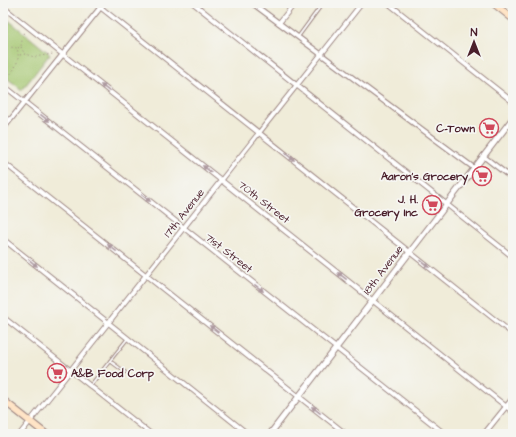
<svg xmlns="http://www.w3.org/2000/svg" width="516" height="437" font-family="'Architects Daughter',sans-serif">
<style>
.green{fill:#a4c66f;stroke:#77724d}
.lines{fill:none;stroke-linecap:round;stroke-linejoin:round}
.service-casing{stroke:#9d8682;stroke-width:4}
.minor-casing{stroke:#9d8682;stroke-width:6}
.tertiary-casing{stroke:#9d8682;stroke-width:7}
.secondary-casing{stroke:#9d8682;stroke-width:8}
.path{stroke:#9d8682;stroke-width:1;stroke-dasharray:1 3;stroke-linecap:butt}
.service{stroke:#fff;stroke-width:2}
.minor{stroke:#fff;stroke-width:4}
.tertiary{stroke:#fff;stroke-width:5}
.secondary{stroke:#ffe4c6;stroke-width:6}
.rail{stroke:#4a1f2b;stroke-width:1.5;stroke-dasharray:6 3;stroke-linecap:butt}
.oneway{fill:#ae9aa0}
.labels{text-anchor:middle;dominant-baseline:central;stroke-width:3.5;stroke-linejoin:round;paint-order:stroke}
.poi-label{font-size:11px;font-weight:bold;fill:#4a1f2b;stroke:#f6f6f2;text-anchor:end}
.street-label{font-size:11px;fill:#4a1f2b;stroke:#f6f6f2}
</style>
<rect width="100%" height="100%" fill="#f6f6f2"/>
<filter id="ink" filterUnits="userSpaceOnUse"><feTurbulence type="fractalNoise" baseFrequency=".025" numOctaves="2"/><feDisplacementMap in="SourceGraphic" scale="8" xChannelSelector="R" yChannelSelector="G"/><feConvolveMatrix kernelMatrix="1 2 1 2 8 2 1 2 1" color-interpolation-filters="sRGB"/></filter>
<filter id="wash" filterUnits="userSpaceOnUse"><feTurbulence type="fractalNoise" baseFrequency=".012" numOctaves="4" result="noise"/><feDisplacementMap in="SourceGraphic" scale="16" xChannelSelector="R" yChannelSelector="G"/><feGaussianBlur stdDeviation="0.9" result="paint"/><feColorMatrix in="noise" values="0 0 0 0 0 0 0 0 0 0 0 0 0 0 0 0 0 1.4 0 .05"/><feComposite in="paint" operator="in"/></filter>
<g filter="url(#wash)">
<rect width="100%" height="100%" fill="#f0ecd9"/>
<!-- green -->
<polygon class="green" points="7,19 50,54 22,90 3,75 3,34"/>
</g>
<g filter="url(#ink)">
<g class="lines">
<!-- service casing -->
<g class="service-casing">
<g id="service">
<polyline points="298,37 323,3"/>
<polyline points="3,116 10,119"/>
<polyline points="110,361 125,372"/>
<polyline points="90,386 128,338"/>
</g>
</g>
<!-- minor casing -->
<g class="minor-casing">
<g id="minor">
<polyline points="95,3 513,334"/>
<polyline points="193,3 513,257"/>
<polyline points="252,3 474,168"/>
<polyline points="388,3 513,102"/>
<polyline points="3,7 513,412"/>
<polyline points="279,23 295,3"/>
<polyline points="3,85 445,434"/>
<polyline points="3,129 104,3"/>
<polyline points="483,156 513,179"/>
<polyline points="3,162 346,434"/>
<polyline points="3,239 248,434"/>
<polyline points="3,317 151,434"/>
<polyline points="20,434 362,3"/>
<polyline points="484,434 513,398"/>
</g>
</g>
<!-- tertiary casing -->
<g class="tertiary-casing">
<polyline id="tertiary" points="270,434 513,118"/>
</g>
<!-- secondary casing -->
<g class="secondary-casing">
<g id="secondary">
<polyline points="493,3 513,19"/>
<polyline points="3,400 46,434"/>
</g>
</g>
<!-- path -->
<g class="path">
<polyline points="21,47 24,53"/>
<polyline points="18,48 21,46 24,30"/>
<polyline points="20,55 25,54 34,57 53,54"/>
<path d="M6 80C14 70 21 61 17 48L10 47"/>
</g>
<!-- service -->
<use href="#service" class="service"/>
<!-- minor -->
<use href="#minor" class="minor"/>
<!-- tertiary -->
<use href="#tertiary" class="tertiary"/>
<!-- secondary -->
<use href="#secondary" class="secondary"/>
<!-- rail -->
<polyline class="rail" points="3,9 4,3"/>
</g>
<!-- one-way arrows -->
<defs><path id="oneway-solid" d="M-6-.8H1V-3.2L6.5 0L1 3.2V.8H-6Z"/></defs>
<g class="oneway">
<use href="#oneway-solid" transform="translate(105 88) rotate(-142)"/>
<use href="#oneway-solid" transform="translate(45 118) rotate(38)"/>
<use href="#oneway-solid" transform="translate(290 157) rotate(38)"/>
<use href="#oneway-solid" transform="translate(207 169) rotate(-142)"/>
<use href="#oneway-solid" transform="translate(146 198) rotate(38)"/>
<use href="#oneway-solid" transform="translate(112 248) rotate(-142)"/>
<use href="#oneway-solid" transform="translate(33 263) rotate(39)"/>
<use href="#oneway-solid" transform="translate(425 264) rotate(39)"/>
<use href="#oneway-solid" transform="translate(342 276) rotate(-142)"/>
<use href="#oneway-solid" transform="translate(259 288) rotate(38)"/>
<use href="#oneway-solid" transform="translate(214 329) rotate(-142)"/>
<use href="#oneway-solid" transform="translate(316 410) rotate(-142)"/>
</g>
</g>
<!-- icons -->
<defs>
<g id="supermarket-ring" transform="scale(1)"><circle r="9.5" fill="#f6f6f2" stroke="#d1495b" stroke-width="1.5"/><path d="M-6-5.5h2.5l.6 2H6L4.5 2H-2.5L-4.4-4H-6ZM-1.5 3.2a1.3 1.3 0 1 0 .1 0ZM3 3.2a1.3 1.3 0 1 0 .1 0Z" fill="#d1495b"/></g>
</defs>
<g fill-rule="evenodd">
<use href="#supermarket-ring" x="489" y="128"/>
<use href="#supermarket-ring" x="482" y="176"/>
<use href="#supermarket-ring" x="432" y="205"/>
<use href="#supermarket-ring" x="57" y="373"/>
</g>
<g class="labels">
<!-- poi labels -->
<g class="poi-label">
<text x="475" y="128">C-Town</text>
<text x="468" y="176">Aaron's Grocery</text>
<text x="418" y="199">J. H.<tspan x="418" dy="13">Grocery Inc</tspan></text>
<text x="71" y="373" text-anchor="start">A&amp;B Food Corp</text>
</g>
<!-- street labels -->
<g class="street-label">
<text transform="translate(264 202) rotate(38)">70th Street</text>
<text transform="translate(184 213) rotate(-52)">17th Avenue</text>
<text transform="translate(229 253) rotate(38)">71st Street</text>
<text transform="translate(383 270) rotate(-53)">18th Avenue</text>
</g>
</g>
<!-- margin -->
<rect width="516" height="437" fill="none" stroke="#f6f6f2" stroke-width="16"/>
<!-- north arrow -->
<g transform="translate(474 42)" stroke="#f6f6f2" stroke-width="3" paint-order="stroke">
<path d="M0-3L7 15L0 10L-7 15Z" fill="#4a1f2b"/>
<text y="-6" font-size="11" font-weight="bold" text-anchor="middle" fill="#4a1f2b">N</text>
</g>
</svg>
